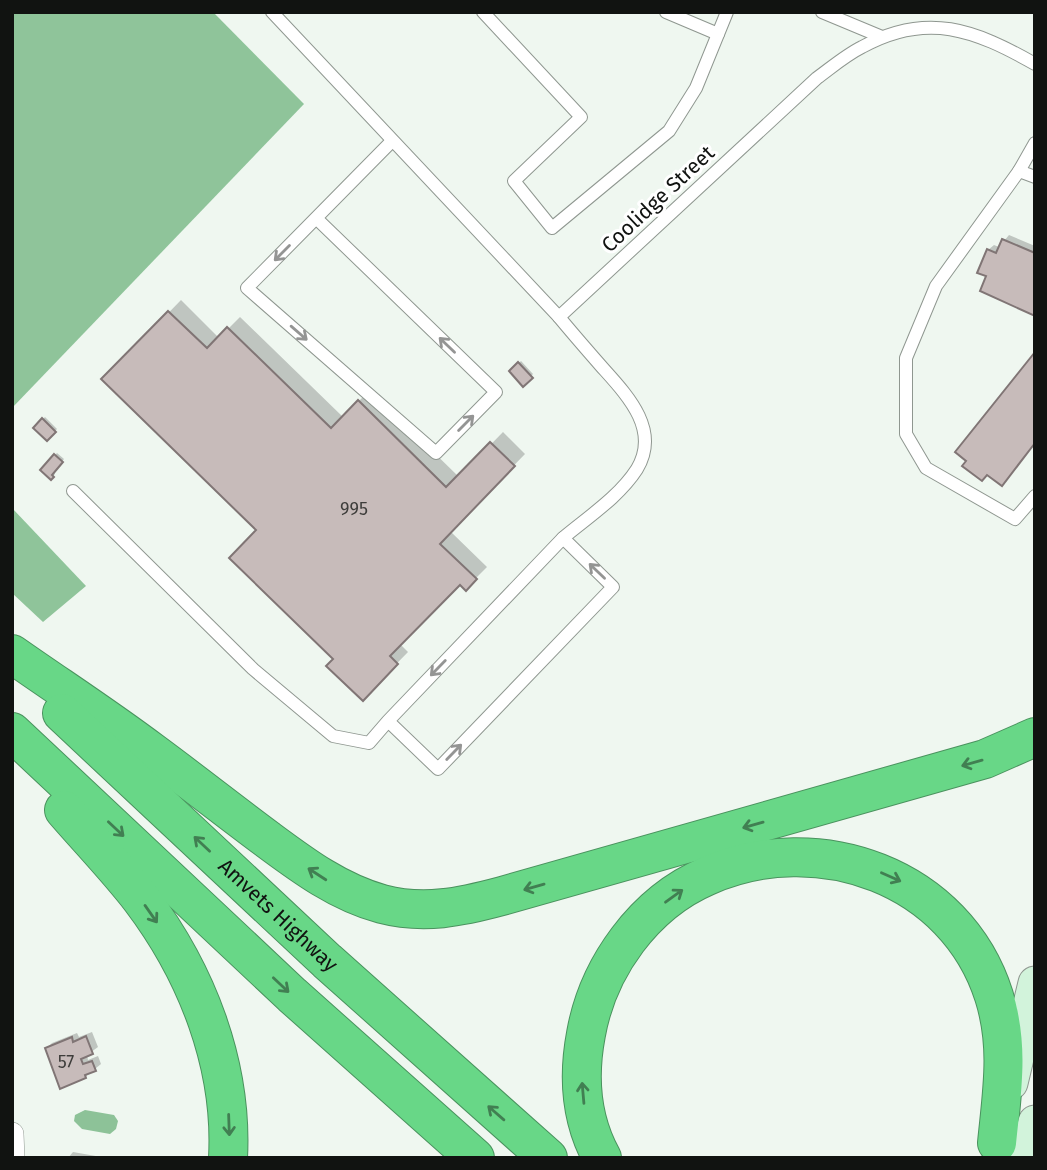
<svg xmlns="http://www.w3.org/2000/svg" width="1047" height="1170" font-family="'Fira Sans',sans-serif">
<style>
.forest{fill:#8fc49a}
.water{fill:#8dc298}
.shadow{fill:#0003}
.building{fill:#c7bbba;stroke:#807575;stroke-width:2}
.lines{fill:none;stroke-linecap:round;stroke-linejoin:round}
.service-casing{stroke:#8f9790;stroke-width:14}
.minor-casing{stroke:#8f9790;stroke-width:24}
.secondary-casing{stroke:#8f9790;stroke-width:35}
.motorway-casing{stroke:#4a925e;stroke-width:40}
.service{stroke:#fff;stroke-width:12}
.minor{stroke:#fff;stroke-width:23}
.secondary{stroke:#d2f3db;stroke-width:33}
.motorway{stroke:#68d787;stroke-width:38}
.oneway{stroke:#949594}
.oneway2{stroke:#417f52}
.labels{text-anchor:middle;dominant-baseline:central;stroke-width:6;stroke-linejoin:round;paint-order:stroke}
.number-label{font-size:18px;fill:#3e3d3b}
.street-label{font-size:21px;fill:#111311;stroke:#fff}
</style>
<rect width="100%" height="100%" fill="#eff7f0"/>
<!-- forest -->
<g class="forest">
<polygon points="12,12 213,12 304,104 12,408"/>
<polygon points="12,508 86,586 43,622 12,593"/>
</g>
<!-- water -->
<polygon class="water" points="85,1110 114,1115 118,1121 116,1129 110,1134 82,1129 74,1121 75,1115"/>
<!-- shadow -->
<g class="shadow">
<polygon points="1009,235 1035,246 1035,314 988,275 988,250 994,245 999,247"/>
<polygon points="181,300 219,338 240,317 343,417 370,390 459,477 503,432 525,454 450,531 487,567 466,588 460,582 400,644 408,652 362,699 335,659 259,530 104,379"/>
<polygon points="521,361 533,374 523,384 511,371"/>
<polygon points="45,417 57,429 47,439 35,428"/>
<polygon points="57,453 64,459 53,472 55,474 51,478 42,470"/>
<polygon points="92,1032 98,1047 87,1055 88,1060 98,1056 101,1064 85,1077 47,1048 52,1043 77,1033 79,1037"/>
<polygon points="73,1152 107,1158 68,1158"/>
</g>
<!-- building -->
<g class="building">
<polygon points="1002,239 1035,253 1035,316 980,291 986,276 977,273 987,249 996,253"/>
<polygon points="168,311 207,348 227,327 331,428 358,400 446,487 490,442 515,466 440,544 477,579 466,591 460,585 390,656 398,664 363,701 326,666 333,659 229,558 256,530 101,379"/>
<polygon points="1035,352 1035,443 1002,486 987,475 982,481 962,466 966,461 955,452"/>
<polygon points="518,362 533,378 523,387 509,371"/>
<polygon points="42,418 56,432 47,441 33,428"/>
<polygon points="54,454 63,462 52,475 54,477 51,480 40,470"/>
<polygon points="86,1036 93,1054 81,1059 83,1064 92,1061 96,1071 85,1075 86,1078 60,1089 45,1048 72,1037 73,1042"/>
</g>
<g class="lines">
<!-- service casing -->
<g class="service-casing">
<g id="service">
<polyline points="272,12 559,317"/>
<polyline points="483,12 581,117 514,181 552,228 669,131 696,88 727,12"/>
<polyline points="666,12 718,34"/>
<polyline points="822,12 882,37"/>
<polyline points="1019,171 1035,143"/>
<polyline points="1035,177 1019,171 936,286 906,358 906,434 926,468 1015,519 1035,496"/>
<polyline points="317,219 496,392 436,453 247,288 392,141"/>
<polyline points="73,491 253,669 333,736 369,743 388,721 563,538 613,587 438,769 388,721"/>
<path d="M563 538C588 517 619 497 637 469 661 429 626 394 601 366 587 350 573 334 559 317L817 78C832 67 846 55 862 47 927 11 975 30 1035 64"/>
</g>
</g>
<!-- minor casing -->
<g class="minor-casing">
<polyline id="minor" points="12,1134 13,1158"/>
</g>
<!-- secondary casing -->
<g class="secondary-casing">
<g id="secondary">
<polyline points="1011,1083 1035,983"/>
<polyline points="1026,1158 1035,1122"/>
</g>
</g>
<!-- motorway casing -->
<g class="motorway-casing">
<g id="motorway">
<path d="M12 654C59 687 107 718 152 752 190 780 228 810 267 839 302 865 338 892 382 904 424 915 461 907 502 896L985 759 1035 737"/>
<path id="s1" d="M62 713 327 961 548 1158"/>
<polyline points="12,732 292,995 475,1158"/>
<path d="M64 810C89 839 117 868 141 899 197 973 233 1065 228 1158"/>
<path d="M602 1158C581 1120 578 1076 586 1034 598 967 644 903 707 876 818 827 956 876 994 996 1010 1047 1002 1092 997 1143"/>
</g>
</g>
<!-- service -->
<use href="#service" class="service"/>
<!-- minor -->
<use href="#minor" class="minor"/>
<!-- secondary -->
<use href="#secondary" class="secondary"/>
<!-- motorway -->
<use href="#motorway" class="motorway"/>
</g>
<!-- one-way arrows -->
<defs><path id="oneway-shaft" d="M-6 0H5M1.5-3L5.5 0L1.5 3" fill="none" stroke-width="1.6" stroke-linecap="round" stroke-linejoin="round" transform="scale(1.75)"/></defs>
<g class="oneway">
<use href="#oneway-shaft" transform="translate(282 253) rotate(135)"/>
<use href="#oneway-shaft" transform="translate(299 333) rotate(41)"/>
<use href="#oneway-shaft" transform="translate(447 345) rotate(-136)"/>
<use href="#oneway-shaft" transform="translate(466 423) rotate(-45)"/>
<use href="#oneway-shaft" transform="translate(597 571) rotate(-136)"/>
<use href="#oneway-shaft" transform="translate(438 668) rotate(134)"/>
<use href="#oneway-shaft" transform="translate(454 752) rotate(-46)"/>
</g>
<g class="oneway2">
<use href="#oneway-shaft" transform="translate(972 763) rotate(164)"/>
<use href="#oneway-shaft" transform="translate(753 825) rotate(164)"/>
<use href="#oneway-shaft" transform="translate(116 829) rotate(43)"/>
<use href="#oneway-shaft" transform="translate(202 844) rotate(-137)"/>
<use href="#oneway-shaft" transform="translate(317 874) rotate(-147)"/>
<use href="#oneway-shaft" transform="translate(891 877) rotate(24)"/>
<use href="#oneway-shaft" transform="translate(534 887) rotate(164)"/>
<use href="#oneway-shaft" transform="translate(674 896) rotate(-36)"/>
<use href="#oneway-shaft" transform="translate(151 914) rotate(55)"/>
<use href="#oneway-shaft" transform="translate(281 985) rotate(43)"/>
<use href="#oneway-shaft" transform="translate(583 1093) rotate(-95)"/>
<use href="#oneway-shaft" transform="translate(496 1113) rotate(-139)"/>
<use href="#oneway-shaft" transform="translate(229 1125) rotate(88)"/>
</g>
<g class="labels">
<!-- number labels -->
<g class="number-label">
<text x="354" y="509">995</text>
<text x="66" y="1062">57</text>
</g>
<!-- street labels -->
<g class="street-label">
<text transform="translate(658 199) rotate(-43)">Coolidge Street</text>
<text stroke="none"><textPath href="#s1" startOffset="296">Amvets Highway</textPath></text>
</g>
</g>
<!-- border -->
<rect width="1047" height="1170" fill="none" stroke="#111311" stroke-width="28"/>
</svg>
